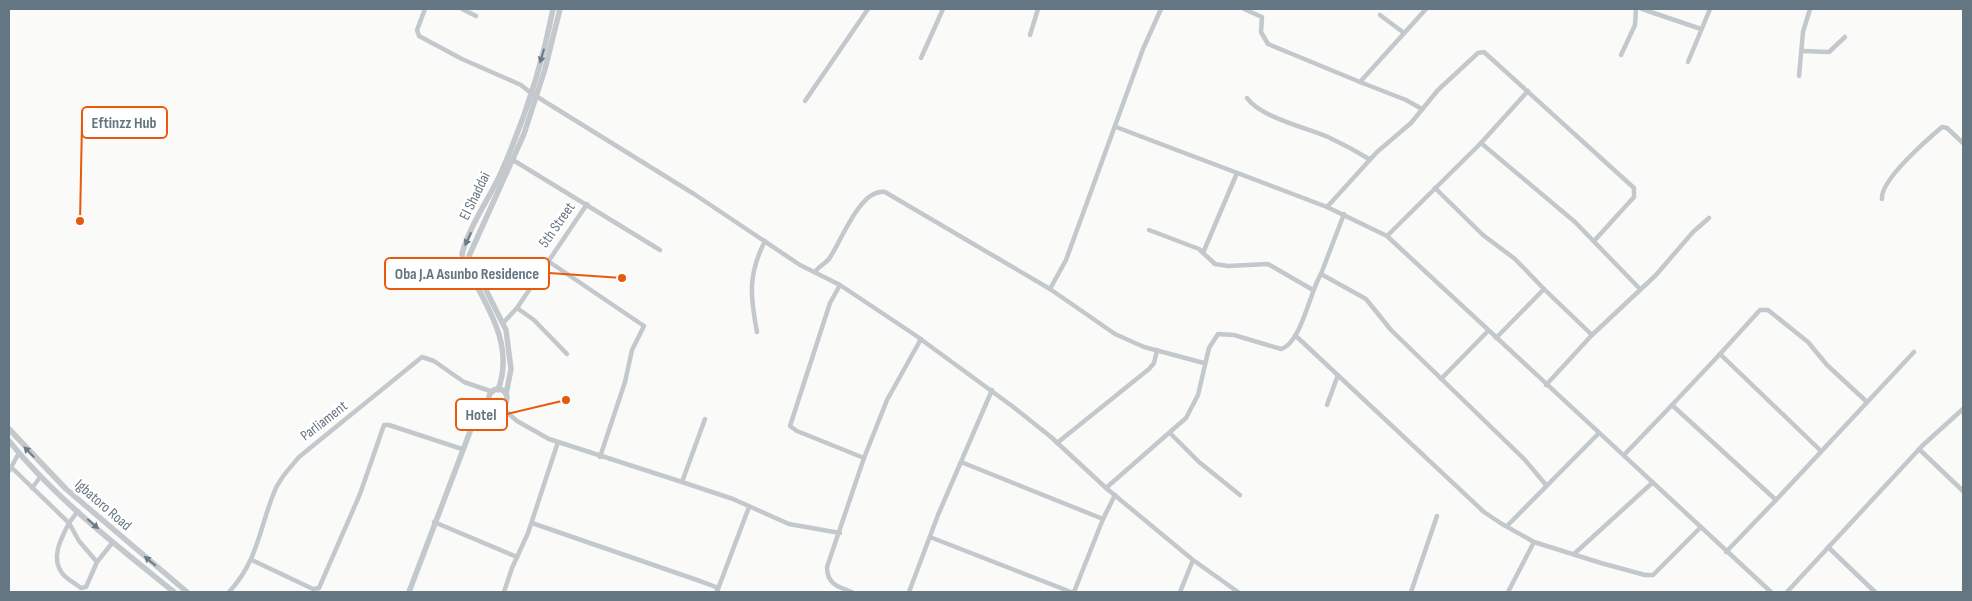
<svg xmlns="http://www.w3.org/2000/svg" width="1972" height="601" font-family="'Sofia Sans Condensed',sans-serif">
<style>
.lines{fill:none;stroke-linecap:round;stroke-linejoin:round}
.minor{stroke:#c3c8cc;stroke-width:4.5}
.tertiary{stroke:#c3c8cc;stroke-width:5.5}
.oneway{fill:#6a7a87}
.labels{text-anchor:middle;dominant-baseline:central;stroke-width:5;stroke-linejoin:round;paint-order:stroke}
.street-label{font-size:15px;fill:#657683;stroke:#fff}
.leader{fill:none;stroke:#e8590c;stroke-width:2}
.callout-dot{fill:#e8590c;stroke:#fff;stroke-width:2}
.callout{fill:#fff;stroke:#e8590c;stroke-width:2}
.callout-label{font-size:16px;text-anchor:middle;font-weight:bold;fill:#657683}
</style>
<rect width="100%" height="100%" fill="#fafaf8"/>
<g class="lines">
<!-- minor -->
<g class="minor">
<polyline points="425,9 417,30 419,36 462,59 521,85 531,93 694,194 800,265 840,285 915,335 1012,406 1051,437 1106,488 1193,560 1238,592"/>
<polyline points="462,9 476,16"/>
<polyline points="1244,9 1262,17 1261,32 1268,44 1360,82 1426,9"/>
<polyline points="1642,9 1701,29"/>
<polyline points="1380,15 1404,33"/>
<polyline points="1030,35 1038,9"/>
<polyline points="1802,51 1829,52 1845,37"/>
<polyline points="1621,55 1635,25 1636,9"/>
<polyline points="921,58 943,9"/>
<polyline points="1688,62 1710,9"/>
<polyline points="1799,76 1803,32 1810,9"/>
<polyline points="1360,82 1406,100 1422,109"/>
<path d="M1247 98C1260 117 1307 128 1328 137 1343 144 1356 151 1369 159"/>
<polyline points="805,101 868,9"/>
<polyline points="1116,127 1327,207 1387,236 1771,592"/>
<polyline points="1481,143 1575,222 1640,289"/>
<polyline points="513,160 660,250"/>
<polyline points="1435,188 1483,235 1515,259 1544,289 1496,338"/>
<path d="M1882 199C1880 180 1928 139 1942 127L1947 128 1963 143"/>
<polyline points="1327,207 1377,152 1411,123 1438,90 1478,53 1484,52 1634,188 1634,197 1594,241"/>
<polyline points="1149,230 1199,249 1215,264 1228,266 1268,264 1313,290"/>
<polyline points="1387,236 1481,143 1528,91"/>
<polyline points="1203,253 1237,173"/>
<polyline points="548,261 644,326 632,350 625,382 600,457"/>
<path d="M815 272C819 266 825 264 829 259 841 242 860 188 885 192L1050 289 1115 334 1144 347 1204 363"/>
<polyline points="1321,274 1344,214"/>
<polyline points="840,285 830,303 790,426 797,431 864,458"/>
<polyline points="1050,289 1066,260 1143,49 1161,9"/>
<polyline points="1544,289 1592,335 1546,385"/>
<polyline points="517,308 534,320 567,354"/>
<polyline points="503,323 517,308 587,204"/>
<path d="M757 332C750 296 748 274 765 241"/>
<polyline points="1592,335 1656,275 1693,232 1709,218"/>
<polyline points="1296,336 1484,512 1502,524 1534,542 1601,563 1645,575 1653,575 1700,528"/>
<polyline points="1720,354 1760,310 1768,310 1808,342 1827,365 1867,402"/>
<polyline points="1441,379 1488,331"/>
<polyline points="1327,405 1338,375"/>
<polyline points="1672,405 1720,354 1821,451"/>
<polyline points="501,407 517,421 549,439 682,482 705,419"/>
<polyline points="1170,433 1199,462 1240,495"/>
<polyline points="1057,443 1149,369 1154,363 1157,350"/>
<polyline points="1919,449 1963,491"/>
<polyline points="1624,455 1672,405 1776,500 1726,552"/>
<polyline points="961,462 1103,519"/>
<polyline points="11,467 69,523 78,511"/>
<polyline points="9,471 19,453"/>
<polyline points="682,482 733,499 789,524 840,533"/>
<polyline points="32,488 41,476"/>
<path d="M1106 488 1186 418 1198 395 1209 348 1218 334 1234 335 1281 349C1301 344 1310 291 1321 274L1366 299 1391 330 1525 460 1546 485"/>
<polyline points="1776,500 1914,352"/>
<polyline points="434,522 517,557"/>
<polyline points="532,523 697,580 716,587 718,592"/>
<polyline points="1507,526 1599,433"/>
<polyline points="930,537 1071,592"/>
<polyline points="1828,547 1875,592"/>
<polyline points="1574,554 1652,483"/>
<polyline points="252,560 313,589 319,588 360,494 384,425 389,425 462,449"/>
<path d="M97 562 79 541 69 523C62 537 50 557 62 573 66 579 75 583 81 588L86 587 97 562 113 542"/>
<polyline points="718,589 749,507"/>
<path d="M229 592C257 562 259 531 273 495 278 480 289 469 299 457L422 357 434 361 464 382 493 392"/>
<polyline points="504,592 512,568 528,533 558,442"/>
<path d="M852 592C838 587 827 584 827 567L864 458 887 400 921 339"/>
<polyline points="909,592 938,515 992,390"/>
<polyline points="1074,592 1103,519 1115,495"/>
<polyline points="1180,592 1193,560"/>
<polyline points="1411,592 1437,516"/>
<polyline points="1508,592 1534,542"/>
<polyline points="1787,592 1923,445 1963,409"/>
</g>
<!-- tertiary -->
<g class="tertiary">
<circle cx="498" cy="398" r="9"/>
<path d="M498 390C516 342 483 301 463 260L462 254C469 227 487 202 499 177 523 124 542 66 553 9"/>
<polyline points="506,394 511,369 506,330 469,256 524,134 545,69 560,9"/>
<polyline points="9,429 66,489 187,592"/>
<path d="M9 441C56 499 116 545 174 592"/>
<polyline points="409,592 479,408 489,400"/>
</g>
</g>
<!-- one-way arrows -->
<defs><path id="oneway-solid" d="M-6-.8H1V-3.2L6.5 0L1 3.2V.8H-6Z" transform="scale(1.25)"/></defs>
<g class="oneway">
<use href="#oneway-solid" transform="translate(542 56) rotate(106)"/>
<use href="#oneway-solid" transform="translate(468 239) rotate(115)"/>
<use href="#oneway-solid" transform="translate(29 452) rotate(-134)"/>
<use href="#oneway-solid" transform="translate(93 524) rotate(41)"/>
<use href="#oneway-solid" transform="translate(150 561) rotate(-140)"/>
</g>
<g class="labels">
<!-- street labels -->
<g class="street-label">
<text transform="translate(475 196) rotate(-64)">El Shaddai</text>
<text transform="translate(557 225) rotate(-55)">5th Street</text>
<text transform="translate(324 421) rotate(-38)">Parliament</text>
<text transform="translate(103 505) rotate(41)">Igbatoro Road</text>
</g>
</g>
<!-- callouts -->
<path class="leader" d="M80 221L82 123M622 278L549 273M566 400L507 414"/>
<g class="callout-dot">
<circle cx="80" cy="221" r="5"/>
<circle cx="622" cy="278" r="5"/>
<circle cx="566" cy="400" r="5"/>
</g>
<g class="callout">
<rect x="82" y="107" width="85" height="31" rx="5"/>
<rect x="385" y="258" width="164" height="31" rx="5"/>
<rect x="456" y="399" width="51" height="31" rx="5"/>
</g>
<g class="callout-label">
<text x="124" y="128">Eftinzz Hub</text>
<text x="467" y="279">Oba J.A Asunbo Residence</text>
<text x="481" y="420">Hotel</text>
</g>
<!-- border -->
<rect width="1972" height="601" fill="none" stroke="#657683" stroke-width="20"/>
</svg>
